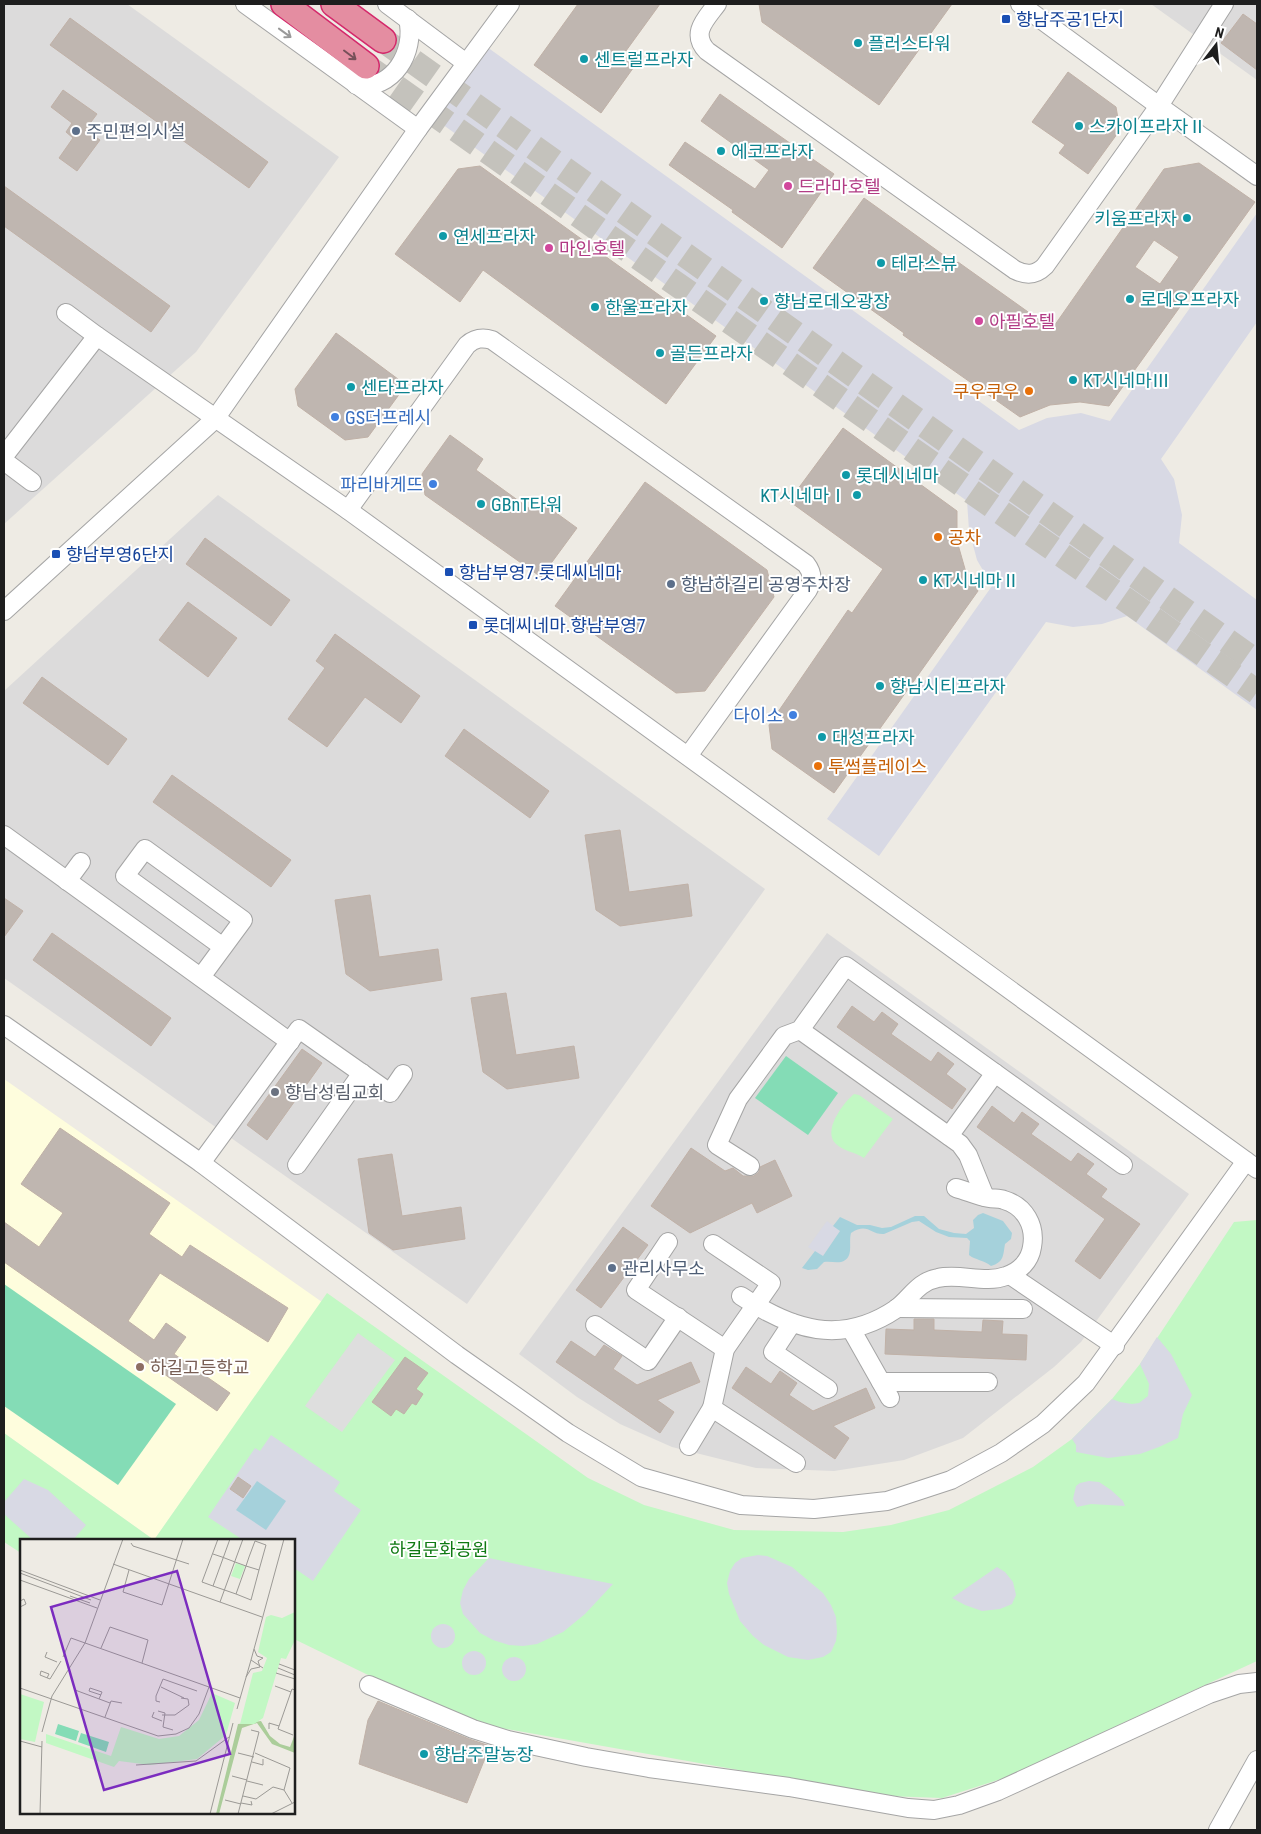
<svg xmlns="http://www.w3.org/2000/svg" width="1261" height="1834" font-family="'Roboto Condensed','Noto Sans KR',sans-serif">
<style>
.residential{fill:#dcdbdb}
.education{fill:#fefddd}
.park{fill:#c2f8c4}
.pitch{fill:#84dcb6}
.parking{fill:#dedede}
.plaza{fill:#d8d9e4}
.water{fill:#a5d1db}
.building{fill:#bfb6b0;stroke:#c0b1a7;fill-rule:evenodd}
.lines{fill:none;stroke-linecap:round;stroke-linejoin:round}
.highway-tunnel{stroke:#c4c2bc;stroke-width:25;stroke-dasharray:25 12;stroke-linecap:butt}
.minor-casing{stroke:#a5a5a5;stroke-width:20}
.highway-casing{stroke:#d4296b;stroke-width:28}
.minor{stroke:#fff;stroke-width:18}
.highway{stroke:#e48da1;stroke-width:25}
.oneway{stroke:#9a9a9a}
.oneway2{stroke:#775059}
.transit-dot{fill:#1a4fb4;stroke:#fff;stroke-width:2}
.culture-dot{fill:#0f9aa8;stroke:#fff;stroke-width:2}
.service-dot{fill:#5c6f8a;stroke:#fff;stroke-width:2}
.hotel-dot{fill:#d1479c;stroke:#fff;stroke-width:2}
.food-dot{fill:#e8710a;stroke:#fff;stroke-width:2}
.shop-dot{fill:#3f7fe0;stroke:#fff;stroke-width:2}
.worship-dot{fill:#6b7280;stroke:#fff;stroke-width:2}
.education-dot{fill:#8d6e63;stroke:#fff;stroke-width:2}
.labels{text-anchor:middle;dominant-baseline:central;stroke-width:4;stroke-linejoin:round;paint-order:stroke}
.transit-label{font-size:18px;fill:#164399;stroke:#fff;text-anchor:start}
.culture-label{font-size:18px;fill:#0d838f;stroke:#fff;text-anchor:start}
.service-label{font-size:18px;fill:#4e5e75;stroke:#fff;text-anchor:start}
.hotel-label{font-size:18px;fill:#b23c85;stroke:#fff;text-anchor:start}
.food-label{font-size:18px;fill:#c56008;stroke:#fff;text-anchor:start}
.shop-label{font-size:18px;fill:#366cbe;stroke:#fff;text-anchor:end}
.worship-label{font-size:18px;fill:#5b616d;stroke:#fff;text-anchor:start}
.education-label{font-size:18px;fill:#785e54;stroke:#fff;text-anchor:start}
.park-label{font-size:18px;fill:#0f7913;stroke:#fff}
.inset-road{fill:none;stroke:#9b9995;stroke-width:1}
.view{fill:#7b2cbf;fill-opacity:0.15;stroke:#7b2cbf;stroke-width:2.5}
.inset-edge{fill:none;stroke:#1e1e1e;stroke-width:2.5}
</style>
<rect width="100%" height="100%" fill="#eeebe4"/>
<!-- residential -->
<g class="residential">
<polygon points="4,4 127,4 339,157 196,352 4,524"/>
<polygon points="1151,4 1257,4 1257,80"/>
<polygon points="218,495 765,889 467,1304 4,978 4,691"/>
<polygon points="827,933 1189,1194 1081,1342 1054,1367 963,1438 904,1460 834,1471 756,1468 672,1447 620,1424 577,1397 519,1354"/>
</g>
<!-- education -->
<polygon class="education" points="4,1079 322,1302 154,1540 4,1433"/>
<!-- park -->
<g class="park">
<path d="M854 1094 859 1095 893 1119 864 1158C855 1152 843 1151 836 1144 822 1131 843 1103 854 1094Z"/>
<polygon points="1257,1220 1257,1661 1004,1778 942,1798 886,1796 489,1726 366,1674 294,1639 294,1540 21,1540 21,1553 4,1542 4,1433 154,1540 327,1293 588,1478 644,1505 734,1530 843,1532 891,1525 949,1510 1033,1467 1072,1439 1112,1399 1140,1364 1234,1222"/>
</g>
<!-- pitch -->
<g class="pitch">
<polygon points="786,1056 838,1093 808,1135 755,1098"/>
<polygon points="4,1284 176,1404 118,1485 4,1406"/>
</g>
<!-- parking -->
<polygon class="parking" points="358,1333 395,1360 342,1432 305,1406"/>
<!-- plaza -->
<g class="plaza">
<polygon points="480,42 1019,430 1047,418 1081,413 1110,421 1257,213 1257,322 1161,459 1174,479 1182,515 1179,543 1257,600 1257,710 1127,616 1102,624 1073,627 1046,622 879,856 827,819 992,586 977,560 969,530 967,501 428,114"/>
<polygon points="827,1221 840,1231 822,1257 808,1247"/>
<polygon points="1157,1337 1171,1354 1192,1395 1183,1414 1178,1438 1159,1447 1140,1454 1108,1458 1076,1452 1076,1445 1072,1439 1112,1399 1120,1402 1132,1404 1139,1403 1148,1396 1149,1384 1140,1364"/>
<polygon points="271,1435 340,1482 334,1491 361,1510 313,1581 294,1568 294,1540 243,1540 208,1517 255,1448 260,1451"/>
<polygon points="24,1479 48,1490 86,1525 73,1540 33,1540 4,1514 4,1502"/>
<polygon points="1089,1481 1099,1482 1111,1490 1123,1501 1125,1506 1091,1504 1077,1507 1073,1499 1076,1486 1080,1483"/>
<polygon points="758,1555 767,1556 792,1567 823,1593 831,1605 836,1617 837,1632 836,1641 831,1652 823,1657 808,1660 788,1657 764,1645 753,1636 740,1621 729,1594 727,1583 730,1571 735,1563 742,1558"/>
<polygon points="489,1558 553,1572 613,1584 585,1614 563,1632 537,1644 523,1646 509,1645 493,1640 480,1633 463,1614 460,1603 463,1590 469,1579"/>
<polygon points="997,1567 1005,1572 1013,1582 1016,1595 1012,1604 1000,1609 982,1611 965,1605 952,1598"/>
<circle cx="443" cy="1636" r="12"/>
<circle cx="474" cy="1663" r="12"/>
<circle cx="514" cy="1669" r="12"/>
</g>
<!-- water -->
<g class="water">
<path d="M983 1213 1003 1221 1012 1233 1011 1239 1005 1244C1003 1256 1004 1262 991 1266 984 1260 975 1260 969 1255L970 1241 967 1238 949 1237 936 1232 919 1221 912 1222 884 1234C870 1235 868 1222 851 1233 848 1243 855 1258 841 1262 835 1263 830 1261 824 1262L817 1269 808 1270 802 1268 815 1251 823 1256 840 1231 833 1226 840 1217 857 1225H870L882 1228 891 1227 915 1216H924L939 1229 954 1233 966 1234 974 1228 973 1220 978 1215Z"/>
<polygon points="257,1481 286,1501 266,1530 236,1510"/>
</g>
<!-- building -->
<g class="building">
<polygon points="578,4 660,4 623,55 636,64 601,113 534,65"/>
<polygon points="759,4 952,4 879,105 762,22"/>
<polygon points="1243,14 1257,24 1257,70 1221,43"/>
<polygon points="70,18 268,162 249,188 50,45"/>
<polygon points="1068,72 1116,107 1120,130 1088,174 1059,153 1065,145 1032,122"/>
<polygon points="63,90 97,114 85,130 100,140 77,171 59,158 73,138 66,132 72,123 51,107"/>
<polygon points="720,94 834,174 782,248 732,212 733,210 669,165 685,142 755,189 769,170 701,121"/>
<path d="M1199 163 1255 202 1109 406 1080 402 1050 405 1020 417 903 335 904 333 813 268 864 198 956 264 958 262 1052 329 1164 169ZM1154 240 1179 257 1160 284 1135 267Z"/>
<polygon points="480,166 716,336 666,404 483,270 460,302 395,254 458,169"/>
<polygon points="4,186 170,306 151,332 4,226"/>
<polygon points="336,333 406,385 368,437 345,440 298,406 295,389"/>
<polygon points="843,428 957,511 957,541 965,569 978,591 834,793 772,749 769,725 848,610 852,613 883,569 789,501"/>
<polygon points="450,435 483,459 476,470 530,509 537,499 577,528 541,577 425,495 422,474"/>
<polygon points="645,482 767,570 774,597 705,691 676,693 555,606"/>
<polygon points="205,538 290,600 271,626 186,564"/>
<polygon points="188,602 237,638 208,677 159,640"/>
<polygon points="335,634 420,696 401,723 365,697 327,747 288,719 325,668 316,661"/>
<polygon points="42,677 127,739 108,765 23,703"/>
<polygon points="464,729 549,791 530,818 445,756"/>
<polygon points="172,775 291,860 271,887 153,802"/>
<polygon points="620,830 629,892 688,884 692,916 620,926 596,910 585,835"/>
<polygon points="370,895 379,957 438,949 442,980 370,991 346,974 335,900"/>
<polygon points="4,898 23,911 4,937"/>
<polygon points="52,933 171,1018 151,1046 33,960"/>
<polygon points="506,993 516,1055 574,1046 579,1078 507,1089 483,1072 471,998"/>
<polygon points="852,1006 874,1022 882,1012 898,1024 891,1034 931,1062 938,1052 954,1064 946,1074 966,1089 952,1109 837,1027"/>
<polygon points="302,1049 322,1063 267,1140 247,1125"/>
<polygon points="992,1106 1014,1123 1022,1112 1039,1124 1031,1134 1071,1162 1078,1153 1094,1164 1086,1174 1107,1189 1101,1197 1140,1224 1100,1279 1075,1261 1105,1219 977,1127"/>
<polygon points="60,1128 170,1203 149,1234 182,1257 190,1245 288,1308 268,1342 160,1273 128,1321 154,1340 166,1323 186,1337 174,1354 230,1393 217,1411 4,1262 4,1222 39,1247 63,1213 21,1184"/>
<polygon points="691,1148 725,1171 733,1168 743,1176 754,1176 759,1172 760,1167 775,1160 792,1196 757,1213 752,1203 690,1233 651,1206"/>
<polygon points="392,1154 402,1216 461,1207 465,1239 393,1250 369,1233 358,1159"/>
<polygon points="623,1227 648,1245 601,1308 576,1290"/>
<polygon points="914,1319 934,1319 934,1330 982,1332 983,1320 1003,1321 1002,1334 1027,1335 1026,1360 885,1354 886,1329 914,1330"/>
<polygon points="571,1341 595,1357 604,1345 622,1356 613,1369 637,1385 691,1362 700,1382 657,1400 674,1412 660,1433 556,1362"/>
<polygon points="405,1357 428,1373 416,1389 423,1394 416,1405 412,1403 404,1414 396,1409 391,1416 372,1402"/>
<polygon points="746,1367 771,1384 780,1371 797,1383 789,1395 813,1411 866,1388 875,1408 833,1426 849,1438 835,1459 732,1388"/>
<polygon points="238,1477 251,1486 243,1498 230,1489"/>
<polygon points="378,1701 469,1739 490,1746 467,1803 359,1764 368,1720"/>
</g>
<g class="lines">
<!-- highway-tunnel -->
<g class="highway-tunnel">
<polyline points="383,40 1257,662"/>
<polyline points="366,66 1257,692"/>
</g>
<!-- minor casing -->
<g class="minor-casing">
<g id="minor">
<polyline points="245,4 418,129"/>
<polyline points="387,4 466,63"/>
<path d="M717 4C706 19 690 33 707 51L1015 270C1027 276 1036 275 1045 266L1159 106 1224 4"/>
<polyline points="1020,4 1159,106 1257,176"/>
<path d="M356 85C393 91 416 52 408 19"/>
<polyline points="66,313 97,336"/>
<polyline points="4,456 97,336 348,510 1257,1169"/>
<polyline points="4,461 32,482"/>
<path d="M348 510 467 345C475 338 482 337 492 340L806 564C813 573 813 581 808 590L688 756"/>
<polyline points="4,611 215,419 418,129 510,4"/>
<polyline points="4,835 290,1042"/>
<polyline points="67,881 81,862"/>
<polyline points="201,977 243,920 145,849 125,876 223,947"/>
<polyline points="4,1025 201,1163 457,1355 568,1433 641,1477 741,1505 814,1509 887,1501 951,1480 1001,1453 1043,1424 1086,1383 1246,1161"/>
<polyline points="800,1030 960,1144 968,1155 985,1197"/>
<polyline points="949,1136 995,1073"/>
<polyline points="201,1163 299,1029 390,1093 403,1074"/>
<polyline points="297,1165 362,1073"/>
<polyline points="750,1166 717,1145 738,1099 784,1036 800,1030 846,966 1123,1165"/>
<polyline points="668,1242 636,1290 725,1349"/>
<polyline points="713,1244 771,1283 725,1349 712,1408 796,1463"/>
<polyline points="1010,1275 1115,1346"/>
<path d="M741 1296C792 1330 841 1346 896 1309 911 1298 917 1282 938 1278 960 1273 985 1284 1006 1276 1019 1272 1030 1261 1032 1247 1036 1226 1025 1206 1004 1200 999 1198 994 1199 989 1198 978 1196 967 1191 956 1188"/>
<polyline points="897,1308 1023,1309"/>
<polyline points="792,1323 773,1352 828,1389"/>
<polyline points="595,1325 648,1361 678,1317"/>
<polyline points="851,1329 890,1398"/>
<polyline points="881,1382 988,1382"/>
<polyline points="689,1446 712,1408"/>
<polyline points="369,1685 473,1729 508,1740 586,1757 649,1768 789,1787 908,1808 934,1810 959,1805 998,1791 1209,1694 1239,1684 1257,1682"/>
<polyline points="1218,1830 1257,1760"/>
</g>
</g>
<!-- highway casing -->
<g class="highway-casing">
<g id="highway">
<polyline points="284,4 366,66"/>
<polyline points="334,4 383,40"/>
</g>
</g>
<!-- minor -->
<use href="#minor" class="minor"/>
<!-- highway -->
<use href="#highway" class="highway"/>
</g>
<!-- one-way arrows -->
<defs><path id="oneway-shaft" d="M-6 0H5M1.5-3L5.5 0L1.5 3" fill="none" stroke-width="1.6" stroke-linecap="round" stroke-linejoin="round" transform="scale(1.25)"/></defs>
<use class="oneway" href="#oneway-shaft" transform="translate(285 33) rotate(36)"/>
<use class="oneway2" href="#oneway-shaft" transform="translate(350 55) rotate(37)"/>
<!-- markers -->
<g class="transit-dot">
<rect x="1001" y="14" width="10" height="10" rx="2.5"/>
<rect x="51" y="549" width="10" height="10" rx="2.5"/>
<rect x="444" y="567" width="10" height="10" rx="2.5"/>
<rect x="468" y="620" width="10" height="10" rx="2.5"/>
</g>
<g class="culture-dot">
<circle cx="858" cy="43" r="5"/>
<circle cx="584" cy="59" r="5"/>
<circle cx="1079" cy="126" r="5"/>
<circle cx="721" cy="151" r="5"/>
<circle cx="1187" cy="218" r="5"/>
<circle cx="443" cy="236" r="5"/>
<circle cx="881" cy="263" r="5"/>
<circle cx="1130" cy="299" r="5"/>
<circle cx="764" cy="301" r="5"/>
<circle cx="595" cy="307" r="5"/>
<circle cx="660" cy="353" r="5"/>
<circle cx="1073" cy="380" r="5"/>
<circle cx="351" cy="387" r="5"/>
<circle cx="846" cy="475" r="5"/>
<circle cx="857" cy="495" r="5"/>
<circle cx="481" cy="504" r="5"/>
<circle cx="923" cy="580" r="5"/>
<circle cx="880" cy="686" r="5"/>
<circle cx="822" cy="737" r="5"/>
<circle cx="424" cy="1754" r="5"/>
</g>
<g class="service-dot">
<circle cx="76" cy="131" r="5"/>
<circle cx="671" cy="584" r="5"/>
<circle cx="612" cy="1268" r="5"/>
</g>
<g class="hotel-dot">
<circle cx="788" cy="186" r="5"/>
<circle cx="549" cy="248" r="5"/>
<circle cx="979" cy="321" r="5"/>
</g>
<g class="food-dot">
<circle cx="1029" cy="391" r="5"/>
<circle cx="938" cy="537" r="5"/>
<circle cx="818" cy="766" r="5"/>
</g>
<g class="shop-dot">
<circle cx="335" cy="417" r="5"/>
<circle cx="433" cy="484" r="5"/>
<circle cx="793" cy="715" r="5"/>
</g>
<circle class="worship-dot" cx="275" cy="1092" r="5"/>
<circle class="education-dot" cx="140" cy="1367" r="5"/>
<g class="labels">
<!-- transit labels -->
<g class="transit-label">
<text x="1016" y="19">향남주공1단지</text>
<text x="66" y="554">향남부영6단지</text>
<text x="459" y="572">향남부영7.롯데씨네마</text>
<text x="483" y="625">롯데씨네마.향남부영7</text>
</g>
<!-- culture labels -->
<g class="culture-label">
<text x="868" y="43">플러스타워</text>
<text x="594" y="59">센트럴프라자</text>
<text x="1089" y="126">스카이프라자Ⅱ</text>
<text x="731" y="151">에코프라자</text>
<text x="1177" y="218" text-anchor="end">키움프라자</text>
<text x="453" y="236">연세프라자</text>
<text x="891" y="263">테라스뷰</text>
<text x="1140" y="299">로데오프라자</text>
<text x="774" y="301">향남로데오광장</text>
<text x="605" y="307">한울프라자</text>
<text x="670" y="353">골든프라자</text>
<text x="1083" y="380">KT시네마Ⅲ</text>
<text x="361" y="387">센타프라자</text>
<text x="856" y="475">롯데시네마</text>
<text x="847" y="495" text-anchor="end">KT시네마Ⅰ</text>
<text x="491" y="504">GBnT타워</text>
<text x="933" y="580">KT시네마Ⅱ</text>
<text x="890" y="686">향남시티프라자</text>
<text x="832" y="737">대성프라자</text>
<text x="434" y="1754">향남주말농장</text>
</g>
<!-- service labels -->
<g class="service-label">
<text x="86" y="131">주민편의시설</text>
<text x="681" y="584">향남하길리 공영주차장</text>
<text x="622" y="1268">관리사무소</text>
</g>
<!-- hotel labels -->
<g class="hotel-label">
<text x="798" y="186">드라마호텔</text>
<text x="559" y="248">마인호텔</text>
<text x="989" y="321">아필호텔</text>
</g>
<!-- food labels -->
<g class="food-label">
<text x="1019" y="391" text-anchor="end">쿠우쿠우</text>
<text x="948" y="537">공차</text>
<text x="828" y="766">투썸플레이스</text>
</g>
<!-- shop labels -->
<g class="shop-label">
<text x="345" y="417" text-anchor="start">GS더프레시</text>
<text x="423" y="484">파리바게뜨</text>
<text x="783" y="715">다이소</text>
</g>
<!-- worship labels -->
<g class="worship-label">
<text x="285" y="1092">향남성림교회</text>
</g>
<!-- education labels -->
<g class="education-label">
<text x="150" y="1367">하길고등학교</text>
</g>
<!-- park labels -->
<g class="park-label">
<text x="439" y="1549">하길문화공원</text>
</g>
</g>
<!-- overview -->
<g transform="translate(20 1539)">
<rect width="275" height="275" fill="#eeebe4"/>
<path d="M241 182 250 197 260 205 270 208 275 195V214L252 205 237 184 222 189 199 275H196L218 185Z" fill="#abcd9a"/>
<path d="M216 24 225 27 220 40 211 37ZM275 73V101L266 120 261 119 243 179 234 185H220L233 134 242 132 247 119 238 113 246 78 251 76 262 79ZM192 154 215 164 206 196 177 220 130 226 99 222 94 228 26 204V195L91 217 101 188 139 200 159 197 179 181ZM0 155 24 163 15 203 0 200Z" fill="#c2f8c4"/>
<path d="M38 185 59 192 56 202 35 195ZM61 194 89 203 86 213 58 203Z" fill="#84dcb6"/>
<path class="inset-road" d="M198 0 182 43 193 47 210 0M111 4 113 7 169 25M193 15 202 18 215 23 226 27 239 31 246 6 235 2 229 18 226 27 216 55 231 61 239 31M93 25 242 78M0 31 80 61M109 31 103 53 142 66 163 0M0 34 71 61M0 41 77 69M193 47 216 55M50 57 70 64M0 62 4 60 6 65 0 68M200 63 223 0M81 109 90 88 128 101 122 124M27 113 25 118 37 123M43 118 51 99 220 159M259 125 275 131M243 129 231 121 264 0M258 129 275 136M256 134 275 140M226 138 231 130 240 128 238 122 243 119 237 117 234 110M27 139 29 135 21 132 20 136 30 140 41 122M255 147 271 153M141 148 164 159M0 149 138 197 156 195 169 189 179 175 189 148M55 151 90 164M79 160 82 153 70 149 69 152 81 156M140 163 136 162V157L143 140 177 152M217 170 231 121M138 172 145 174 143 188 153 191M134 173 132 178 142 182M142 176H155L169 166 168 160 161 159M85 178 91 162 102 164M249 190V184L259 187M22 193 32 157 65 104 103 0M273 196 258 190 272 150 275 151M0 202 22 208M218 214 234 218M235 214 270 229 264 251 272 264M232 223 243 226V220M116 226 176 222 209 198M212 237 227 241M227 242 243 246M223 257 236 260 253 248 264 251M205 261 221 265M221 264 232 266 231 262M20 275 22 202M190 275 213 184M218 275 239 193 231 191M251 275 275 263"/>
<path class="view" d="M157 32 210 215 84 251 31 68Z"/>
<rect width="275" height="275" class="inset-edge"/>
</g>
<!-- border -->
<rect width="1261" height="1834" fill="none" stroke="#1e1e1e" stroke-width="10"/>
<!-- north arrow -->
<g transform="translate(1216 45) rotate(16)" stroke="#ffffff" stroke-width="4" paint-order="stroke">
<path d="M0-4L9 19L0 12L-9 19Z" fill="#1e1e1e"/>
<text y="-8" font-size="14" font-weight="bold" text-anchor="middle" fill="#1e1e1e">N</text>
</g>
</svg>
